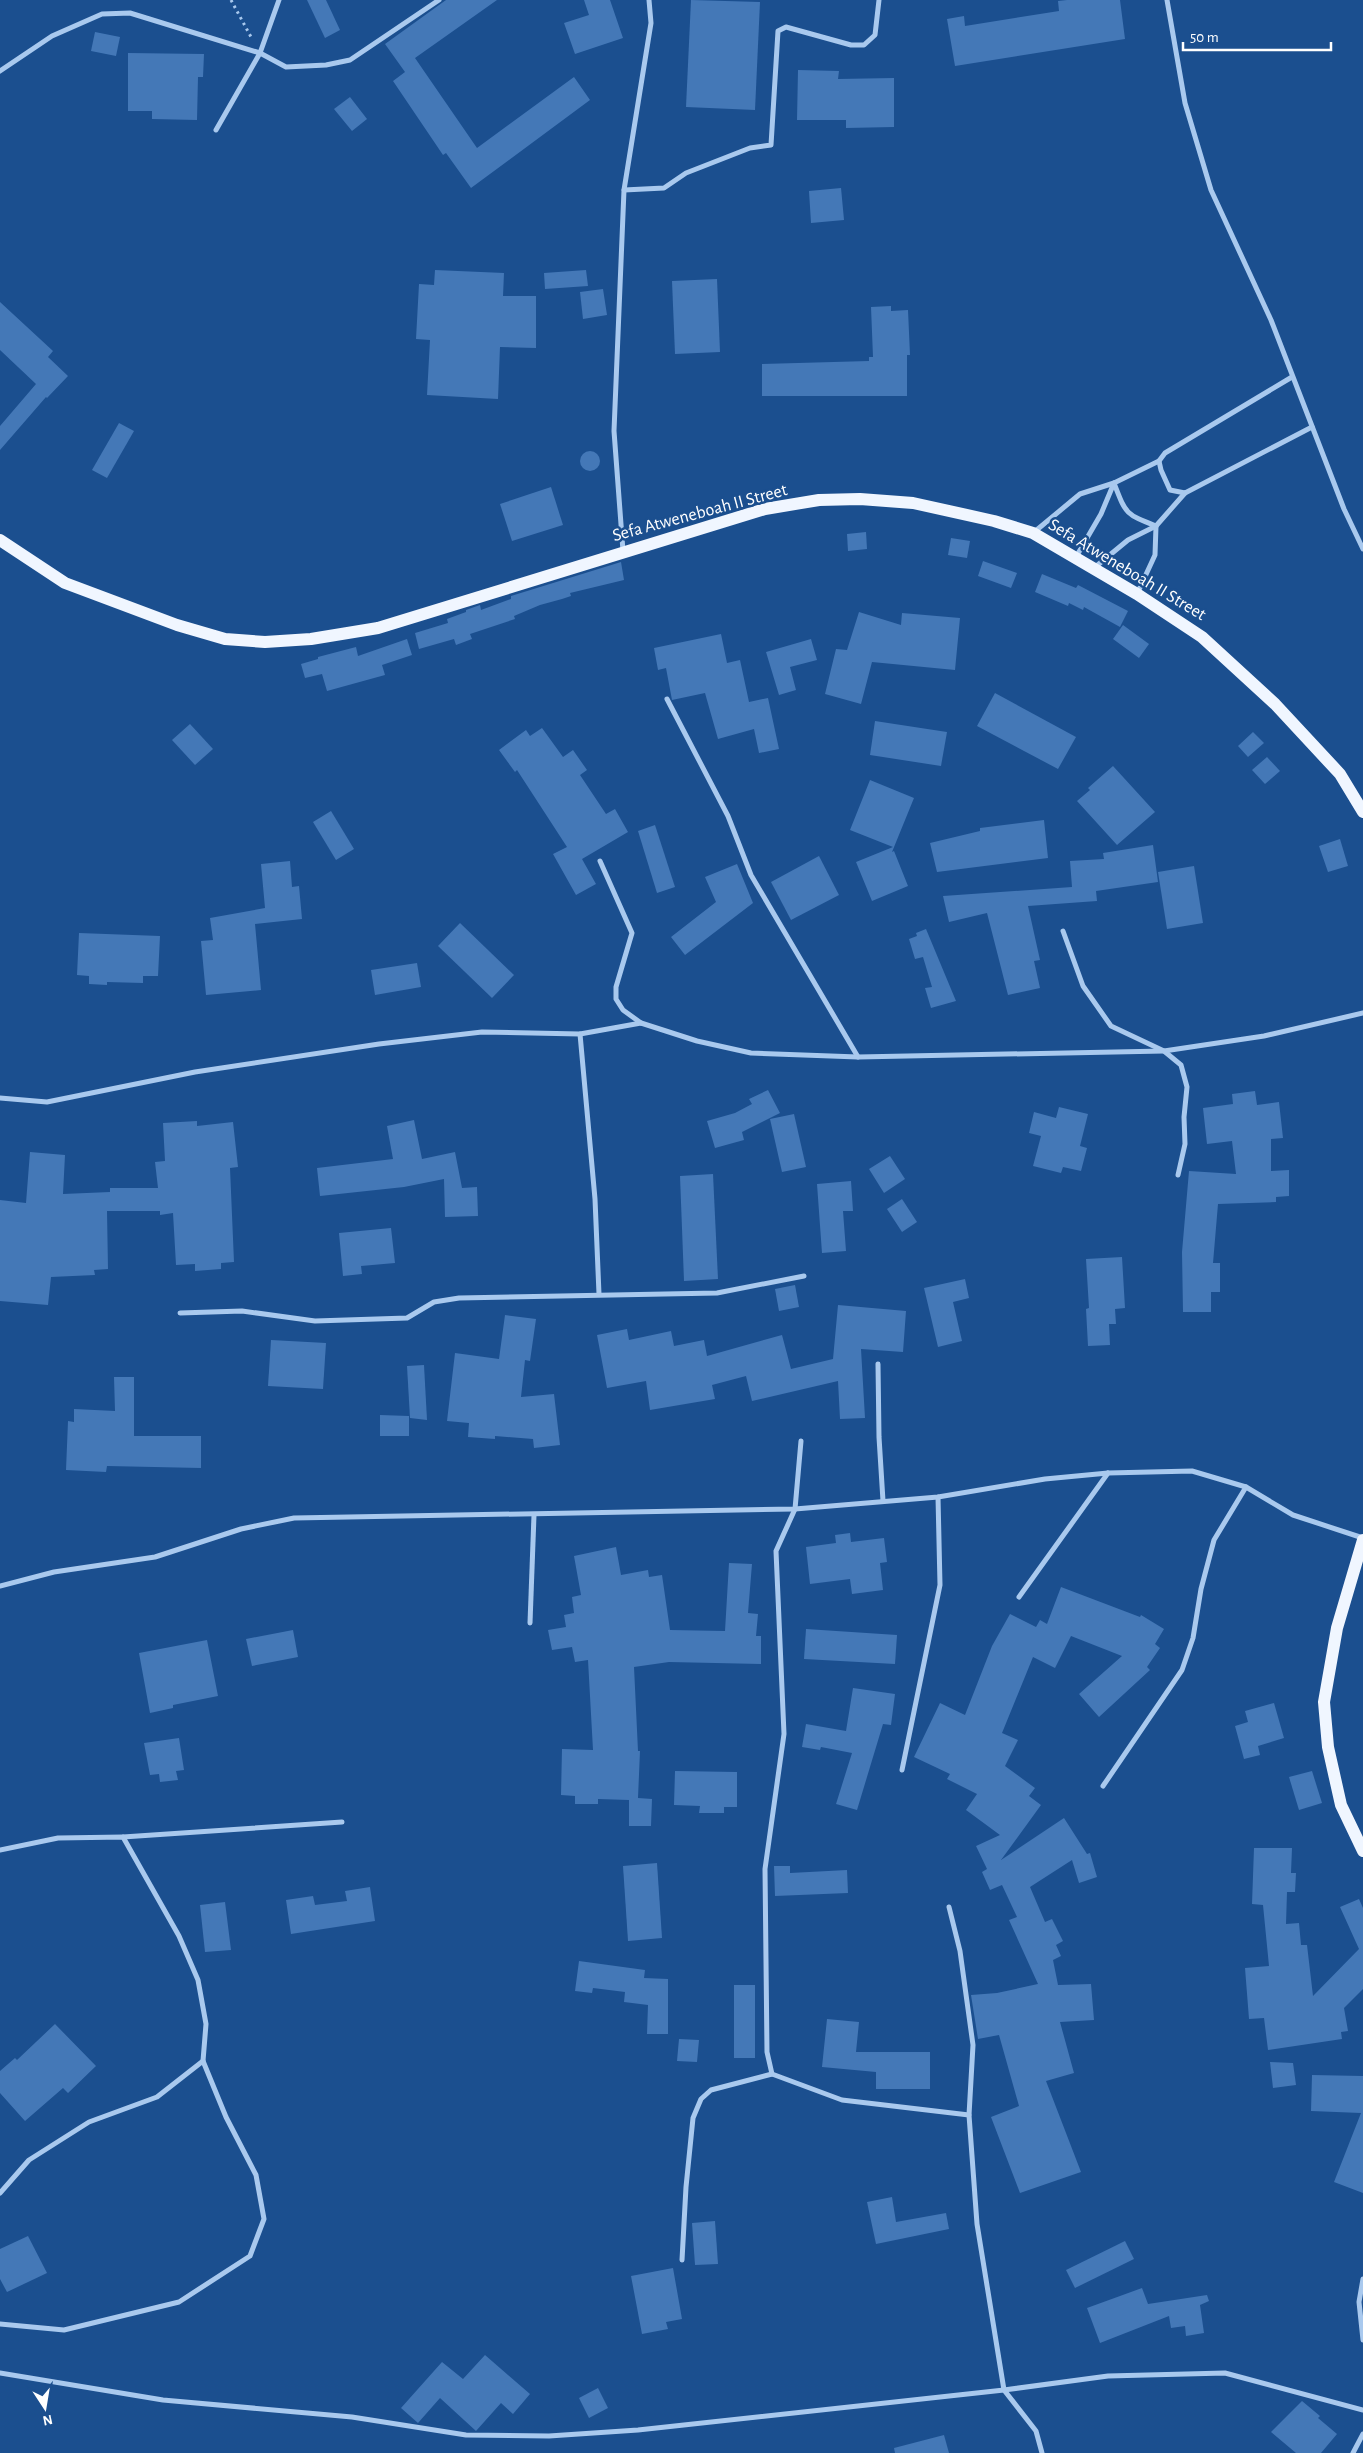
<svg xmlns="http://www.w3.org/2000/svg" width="1363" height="2453" font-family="'Alegreya Sans',sans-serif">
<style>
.building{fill:#4478b7}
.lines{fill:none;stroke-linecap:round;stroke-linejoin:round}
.path{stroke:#a9c9ee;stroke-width:3;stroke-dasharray:2.5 4;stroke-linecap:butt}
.street{stroke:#a9c9ee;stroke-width:5}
.primary{stroke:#f0f6ff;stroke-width:12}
.labels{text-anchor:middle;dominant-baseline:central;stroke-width:5;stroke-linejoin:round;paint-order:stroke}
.street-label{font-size:18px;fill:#fff;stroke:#1b4f8f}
</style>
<rect width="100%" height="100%" fill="#1b4f8f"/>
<!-- building -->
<g class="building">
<polygon points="307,0 326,0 340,30 325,38"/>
<polygon points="446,0 497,0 415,58 477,148 574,77 590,100 471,188 446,153 443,155 393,81 405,72 385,44"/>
<polygon points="584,0 610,0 623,38 575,54 564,23 589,15"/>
<polygon points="691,0 760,2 755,110 686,107"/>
<polygon points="1067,0 1120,0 1125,39 955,66 947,19 964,16 965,26 1059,11 1058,1"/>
<polygon points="95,32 120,37 116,56 91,51"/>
<polygon points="128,53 204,54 203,77 198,77 197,120 152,119 152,111 128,111"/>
<polygon points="798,70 839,71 838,79 894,78 894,127 846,128 846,120 797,120"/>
<polygon points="350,97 367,119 352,131 334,109"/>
<polygon points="841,188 844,220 811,223 809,191"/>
<polygon points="435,270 504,273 503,296 536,296 536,348 500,347 498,399 427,395 430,340 416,339 419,284 434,285"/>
<polygon points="586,270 588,286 545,289 544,273"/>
<polygon points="717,279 720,352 675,354 672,281"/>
<polygon points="603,289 607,315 583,319 580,292"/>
<polygon points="0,302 53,351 48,357 68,376 47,398 46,397 0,450 0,426 36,384 0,350"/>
<polygon points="891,306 891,311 908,310 910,355 907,355 907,396 762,396 762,364 869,361 869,357 873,357 871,307"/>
<polygon points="119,423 134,431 107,478 92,470"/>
<circle cx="590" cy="461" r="10"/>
<polygon points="551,487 563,525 512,541 500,504"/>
<polygon points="866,532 867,549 848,551 847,534"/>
<polygon points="951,538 970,541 967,558 948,555"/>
<polygon points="983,561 1017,573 1011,588 978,576"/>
<polygon points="621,562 624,580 570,593 571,596 562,599 540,605 514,616 515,619 470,634 472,639 456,645 454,639 419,649 415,633 448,623 447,619 466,612 466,610 480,605 481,610 511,599 511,596"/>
<polygon points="1042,574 1076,588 1078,585 1128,611 1120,627 1084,607 1083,610 1069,603 1068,606 1035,592"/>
<polygon points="859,612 901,625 902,613 960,618 955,670 872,662 861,704 825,694 836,649 847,650"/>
<polygon points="1123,625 1149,644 1139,658 1113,639"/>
<polygon points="721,634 727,663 740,660 749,702 768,698 779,749 759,753 754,729 718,739 705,693 672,700 666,668 658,670 654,648"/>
<polygon points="407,639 412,655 382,665 385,675 327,691 322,674 305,678 301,664 318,659 318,657 356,647 358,656"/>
<polygon points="811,639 817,660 790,667 796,690 779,695 766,652"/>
<polygon points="995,693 1076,737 1058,769 977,726"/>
<polygon points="875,721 947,732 941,766 870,755"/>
<polygon points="190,724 213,749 195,765 172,740"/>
<polygon points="542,728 563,757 573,750 587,770 580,775 606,814 615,809 628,832 582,859 596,884 576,895 553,854 567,847 517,770 515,772 499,750 526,730 530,736"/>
<polygon points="1253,732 1264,743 1248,757 1238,746"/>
<polygon points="1267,757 1280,771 1265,784 1252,770"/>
<polygon points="1113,766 1155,812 1117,845 1077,801 1090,790 1088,788"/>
<polygon points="870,780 914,798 892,852 894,851 908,886 872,901 856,862 893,847 850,830"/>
<polygon points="331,811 354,849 336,860 313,822"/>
<polygon points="1044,820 1048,858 937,872 930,843 980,831 980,828"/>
<polygon points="655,825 675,887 657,893 638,831"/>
<polygon points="1340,839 1348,866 1328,872 1319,846"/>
<polygon points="1153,845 1158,882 1096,891 1097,901 1028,906 1040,960 1034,961 1040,988 1008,995 987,913 949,922 943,896 1072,887 1070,861 1104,859 1103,853"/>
<polygon points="819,856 839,895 791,920 771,882"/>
<polygon points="290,861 292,887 299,886 302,919 255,924 261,990 206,995 201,941 213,940 210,918 265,908 261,864"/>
<polygon points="737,864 753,903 685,955 671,937 716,902 705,877"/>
<polygon points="1194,866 1203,923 1167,929 1158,872"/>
<polygon points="460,923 514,975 492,998 438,946"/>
<polygon points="926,929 956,1001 931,1008 925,988 932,987 923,957 915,959 909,939 917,936 916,933"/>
<polygon points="79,933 160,936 158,976 143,976 143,983 107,982 107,985 89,984 89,976 77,975"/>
<polygon points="417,963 421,987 375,995 371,970"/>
<polygon points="768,1090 780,1113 742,1132 744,1140 715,1148 707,1121 735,1113 752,1104 749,1099"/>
<polygon points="1255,1091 1257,1105 1279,1102 1283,1138 1271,1139 1271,1171 1289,1170 1289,1196 1276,1197 1276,1202 1218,1204 1213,1263 1220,1263 1220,1292 1211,1292 1211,1312 1183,1312 1182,1252 1189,1171 1236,1174 1232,1141 1207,1144 1203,1108 1233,1104 1232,1094"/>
<polygon points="1059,1107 1088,1114 1080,1146 1087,1148 1081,1171 1063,1167 1061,1173 1033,1166 1041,1136 1029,1133 1034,1112 1056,1118"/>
<polygon points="794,1114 806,1167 782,1172 770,1119"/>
<polygon points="414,1120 422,1159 455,1152 462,1188 477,1187 478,1216 445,1217 444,1179 404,1187 320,1196 317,1168 393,1159 387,1126"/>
<polygon points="197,1121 197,1126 233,1122 238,1167 230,1168 234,1262 221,1263 221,1269 195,1271 195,1264 176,1265 173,1213 160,1215 160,1211 107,1211 108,1269 94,1270 95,1275 51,1277 48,1305 0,1301 0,1200 26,1203 30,1152 65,1155 63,1194 110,1192 110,1188 158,1188 155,1162 165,1161 163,1123"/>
<polygon points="890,1156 905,1179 884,1193 869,1169"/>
<polygon points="713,1174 718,1279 684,1281 680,1176"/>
<polygon points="851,1181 853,1211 843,1211 846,1251 822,1253 817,1184"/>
<polygon points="902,1199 917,1222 902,1232 887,1209"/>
<polygon points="391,1228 395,1263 361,1266 362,1274 343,1276 339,1233"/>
<polygon points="1122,1257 1125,1308 1115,1309 1116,1324 1109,1324 1110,1345 1088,1346 1086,1309 1089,1308 1086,1259"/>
<polygon points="965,1279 969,1298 953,1302 962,1341 938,1347 924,1288"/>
<polygon points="795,1285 799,1307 779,1311 775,1289"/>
<polygon points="838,1305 906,1311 903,1352 861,1349 865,1418 840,1419 838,1381 752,1401 746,1376 712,1385 715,1399 650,1410 646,1381 607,1388 597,1335 627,1329 629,1340 671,1331 674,1346 704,1340 707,1356 782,1335 791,1369 833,1359"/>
<polygon points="505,1315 536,1319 530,1361 525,1360 521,1397 554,1394 560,1445 534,1448 533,1439 495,1436 495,1439 468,1437 469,1423 447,1421 455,1353 499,1359"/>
<polygon points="271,1340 326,1343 323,1389 268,1386"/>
<polygon points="424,1365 427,1420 410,1418 407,1366"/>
<polygon points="114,1377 134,1377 134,1436 201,1436 201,1468 107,1466 106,1472 66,1470 68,1421 74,1422 74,1409 115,1411"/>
<polygon points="380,1415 409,1416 409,1436 380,1436"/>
<polygon points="850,1533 851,1542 884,1538 887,1562 880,1563 883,1590 852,1594 850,1579 810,1584 806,1547 836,1543 835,1535"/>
<polygon points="616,1547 621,1575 648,1570 649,1577 662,1575 670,1630 725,1631 729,1563 752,1564 748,1613 758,1614 756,1636 761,1636 761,1664 669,1662 634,1667 638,1751 640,1751 638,1798 652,1799 651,1826 629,1826 629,1800 598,1799 598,1804 575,1804 575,1796 561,1795 562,1749 593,1750 588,1660 575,1662 572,1647 552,1650 548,1630 566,1627 564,1615 574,1613 572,1597 581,1595 574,1556"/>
<polygon points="1061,1587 1140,1617 1141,1615 1164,1629 1155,1644 1160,1648 1147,1667 1150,1670 1099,1717 1079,1694 1122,1656 1071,1636 1055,1668 1033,1657 1002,1733 1018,1740 1005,1766 1035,1788 1029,1796 1041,1805 1001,1860 1064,1818 1087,1854 1090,1853 1097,1877 1079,1883 1072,1860 1030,1887 1045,1922 1052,1919 1063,1941 1056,1945 1061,1956 1053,1960 1058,1985 1091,1984 1094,2020 1060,2022 1074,2073 1046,2081 1081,2172 1020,2193 991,2117 1019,2106 999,2035 978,2039 971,1995 997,1993 1038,1984 1009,1920 1017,1917 1002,1885 990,1890 982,1872 987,1869 976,1846 1000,1835 966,1810 977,1794 947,1779 950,1774 914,1757 940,1703 965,1715 992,1646 1010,1614 1036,1627 1040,1620 1047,1624"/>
<polygon points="806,1629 897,1635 895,1664 804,1659"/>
<polygon points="293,1630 298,1657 252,1666 246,1639"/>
<polygon points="207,1640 218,1696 173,1705 173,1708 150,1713 139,1653"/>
<polygon points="853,1688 895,1694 891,1725 883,1724 857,1810 836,1804 852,1753 821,1747 820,1750 802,1747 806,1724 846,1731"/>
<polygon points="1274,1703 1284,1738 1258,1746 1260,1755 1244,1759 1235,1726 1248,1722 1245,1711"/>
<polygon points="179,1738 184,1770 176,1771 178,1780 160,1782 159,1774 150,1775 144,1743"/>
<polygon points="675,1771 737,1772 737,1807 724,1807 724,1813 699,1813 700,1806 674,1805"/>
<polygon points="1312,1771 1322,1803 1299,1810 1289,1777"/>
<polygon points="1254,1848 1292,1848 1291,1873 1296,1873 1295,1892 1287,1892 1286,1924 1299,1923 1301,1945 1307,1945 1313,1996 1359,1949 1340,1907 1359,1899 1363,1908 1363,1989 1344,2008 1348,2031 1341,2032 1342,2039 1268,2050 1264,2018 1249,2019 1245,1968 1269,1966 1263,1905 1252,1904"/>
<polygon points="657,1863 662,1938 628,1941 623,1866"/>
<polygon points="774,1866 790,1866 790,1873 847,1870 848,1893 775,1896"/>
<polygon points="370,1887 375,1921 291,1934 286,1900 313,1896 315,1905 347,1901 345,1891"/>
<polygon points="225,1902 231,1950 205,1952 200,1905"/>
<polygon points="579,1961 645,1970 644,1978 668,1979 668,2034 647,2034 648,2005 624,2002 625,1992 593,1988 592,1993 575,1991"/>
<rect x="734" y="1985" width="21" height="73"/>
<polygon points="827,2019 859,2022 856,2052 930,2052 930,2089 876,2089 876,2072 822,2067"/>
<polygon points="55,2024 96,2066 68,2093 63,2088 25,2121 0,2093 0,2071 15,2058 17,2060"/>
<polygon points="679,2039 699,2040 697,2062 677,2061"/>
<polygon points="1270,2062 1293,2063 1296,2085 1273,2088"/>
<polygon points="1312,2075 1363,2076 1363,2193 1334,2182 1361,2113 1311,2111"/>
<polygon points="892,2197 896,2222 946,2213 949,2229 876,2244 867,2202"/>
<polygon points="715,2221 718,2264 695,2265 692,2223"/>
<polygon points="28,2236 47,2273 7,2292 0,2279 0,2249"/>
<polygon points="1125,2241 1134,2259 1075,2288 1066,2270"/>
<polygon points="673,2268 682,2319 666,2322 668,2329 642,2334 631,2276"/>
<polygon points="1142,2288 1148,2304 1207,2295 1209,2301 1200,2305 1204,2333 1186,2336 1185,2326 1171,2328 1169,2316 1100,2343 1087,2308"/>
<polygon points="485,2355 530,2394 513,2414 501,2403 476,2431 440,2398 418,2423 401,2408 442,2362 463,2379"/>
<polygon points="598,2388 608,2408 589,2418 579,2398"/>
<polygon points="1302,2401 1320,2416 1318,2418 1337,2434 1321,2453 1296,2453 1271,2432"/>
<polygon points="944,2435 949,2453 895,2453 894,2448"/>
</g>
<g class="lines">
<!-- path -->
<polyline class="path" points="231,0 251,37"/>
<!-- street -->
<g class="street">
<polyline points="1167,0 1185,103 1211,190 1271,320 1344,509 1363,549"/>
<polyline points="0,71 52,36 102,14 130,13 260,53 286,67 326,65 350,60 439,0"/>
<polyline points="216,130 260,53 279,0"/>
<polyline points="624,190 664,188 686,173 750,148 771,145 778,31 786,27 851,45 864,45 875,35 879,0"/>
<polyline points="1292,377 1165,453 1159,461 1161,470 1170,490 1185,493 1312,427"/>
<path d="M1114 483C1126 514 1125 514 1156 526"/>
<polyline points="1033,533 1080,494 1114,483 1159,461"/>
<polyline points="623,551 614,431 624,190 651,23 649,0"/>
<polyline points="1076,557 1101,514 1114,483"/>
<polyline points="1094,568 1128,540 1156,526 1185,493"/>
<polyline points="1137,594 1155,555 1156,526"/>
<polyline points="667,699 728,816 751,875 858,1057"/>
<polyline points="600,861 632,933 616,987 616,999 623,1010 641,1023"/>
<polyline points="1063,931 1083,986 1111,1026 1164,1051 1181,1065 1187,1087 1184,1117 1185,1144 1178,1175"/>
<polyline points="580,1034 595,1199 599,1294"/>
<polyline points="0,1098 47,1102 195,1072 379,1044 482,1032 580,1034 641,1023 697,1041 751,1053 858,1057 1164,1051 1264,1036 1363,1013"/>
<polyline points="180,1313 242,1311 315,1321 407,1318 434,1302 459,1298 717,1293 804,1276"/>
<polyline points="878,1364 879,1437 883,1501"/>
<polyline points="801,1441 795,1509 776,1551 784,1734 765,1869 767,2052 772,2074 842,2100 969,2115"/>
<polyline points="0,1586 54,1572 155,1557 241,1529 294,1518 795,1509 938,1497 1045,1479 1108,1473 1192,1471 1246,1487 1293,1515 1363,1538"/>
<polyline points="1019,1597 1108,1473"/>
<polyline points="530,1623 534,1515"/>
<polyline points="902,1770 940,1585 938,1497"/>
<polyline points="1103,1786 1182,1670 1193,1638 1201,1589 1214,1540 1246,1487"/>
<polyline points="123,1837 342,1822"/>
<polyline points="0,1850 58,1838 123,1837 179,1936 198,1980 206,2024 203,2061 226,2117 256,2175 264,2219 250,2256 179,2302 64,2330 0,2324"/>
<polyline points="949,1907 960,1951 973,2045 969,2115 977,2224 1004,2390 1036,2431 1042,2453"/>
<polyline points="0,2193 29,2160 89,2122 157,2097 203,2061"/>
<polyline points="682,2260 686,2187 693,2118 701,2099 711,2090 772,2074"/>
<polyline points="1363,2279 1359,2302 1363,2340"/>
<polyline points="0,2373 163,2400 352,2417 466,2435 549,2436 638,2430 1004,2390 1108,2376 1225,2373 1363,2410"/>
<polyline points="1353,2453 1363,2434"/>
</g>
<!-- primary -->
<g class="primary">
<polyline points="0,540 65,583 177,625 225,639 265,642 311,639 378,628 765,509 819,500 860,499 913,503 994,521 1033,533 1137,594 1202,637 1275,704 1340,774 1363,812"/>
<polyline points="1363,1540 1337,1628 1324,1702 1328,1747 1341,1805 1363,1851"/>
</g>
</g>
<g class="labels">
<!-- street labels -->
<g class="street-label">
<text transform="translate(700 513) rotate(-15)">Sefa Atweneboah II Street</text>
<text transform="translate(1127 570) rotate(31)">Sefa Atweneboah II Street</text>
</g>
</g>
<!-- north arrow -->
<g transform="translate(45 2408) rotate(168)" stroke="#1b4f8f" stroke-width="4" paint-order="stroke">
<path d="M0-4L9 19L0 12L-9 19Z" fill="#ffffff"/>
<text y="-8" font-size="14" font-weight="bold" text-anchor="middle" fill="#ffffff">N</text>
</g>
<!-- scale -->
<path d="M1183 42v8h148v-8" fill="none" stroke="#ffffff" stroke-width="2.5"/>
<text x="1190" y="42" font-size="15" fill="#ffffff" stroke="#1b4f8f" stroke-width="4" paint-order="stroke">50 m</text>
</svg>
